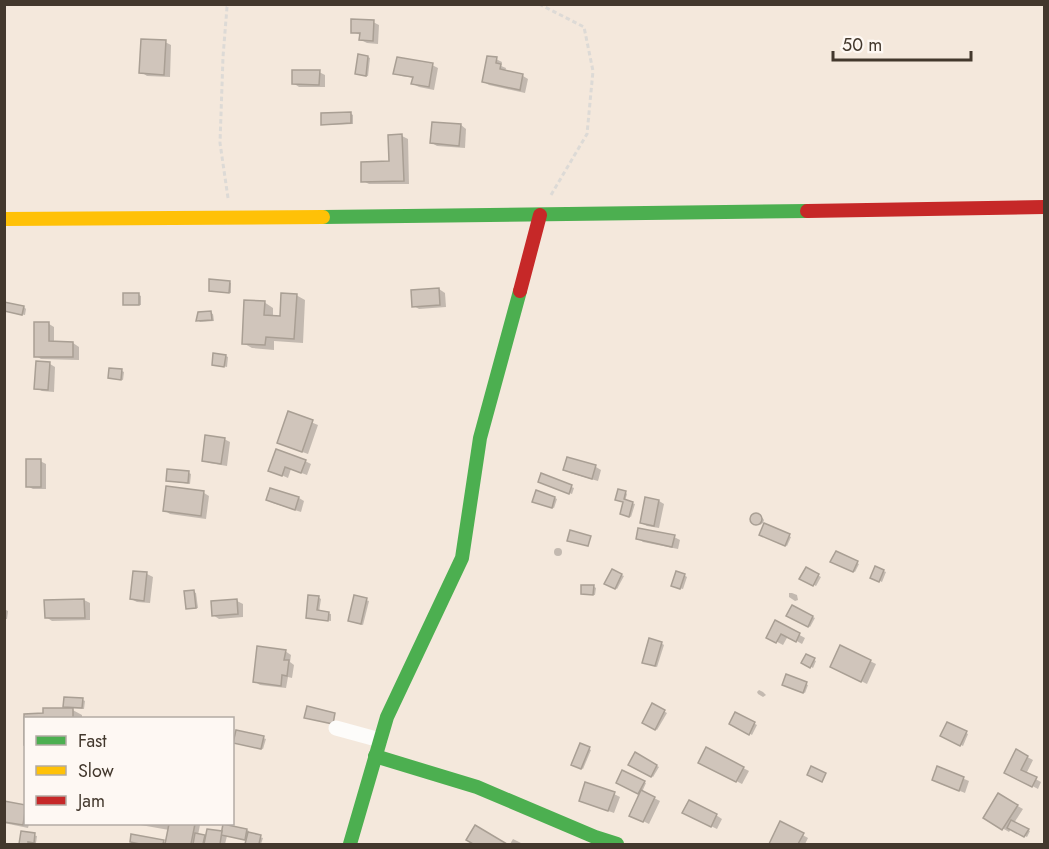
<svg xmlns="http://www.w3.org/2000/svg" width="1049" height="849" font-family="Jost,sans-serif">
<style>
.shadow{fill:#0003}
.building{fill:#d0c5bb;stroke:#a99f94;stroke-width:1.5}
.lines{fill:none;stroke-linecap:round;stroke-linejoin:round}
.path{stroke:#dddad6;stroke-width:3;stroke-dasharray:4.5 3;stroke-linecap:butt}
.street{stroke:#fdfcfa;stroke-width:15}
.fast{stroke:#4caf50;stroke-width:14}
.slow{stroke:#ffc107;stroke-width:14}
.jam{stroke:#c62828;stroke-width:14}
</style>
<rect width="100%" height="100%" fill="#f4e8dc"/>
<!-- shadow -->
<g class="shadow">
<polygon points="373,22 379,25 378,44 367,43 361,40 361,35 352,32"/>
<polygon points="165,42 171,45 170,77 147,76 141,72"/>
<polygon points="368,57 370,58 368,76 359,75 357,73"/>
<polygon points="496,59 502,62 501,66 506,68 505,72 523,76 528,79 525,93 489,85 484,82"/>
<polygon points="432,65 438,68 434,90 419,87 413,84 414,78 401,76 395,73"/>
<polygon points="319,72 325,75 325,87 299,87 293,83"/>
<polygon points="350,113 353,115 353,124 325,125 323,124"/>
<polygon points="461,125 466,129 465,148 437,146 432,143"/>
<polygon points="389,136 402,136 408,139 409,184 369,184 363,181 390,163"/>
<polygon points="229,282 231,283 231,293 210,291"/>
<polygon points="439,289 445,293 446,307 419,309 414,306"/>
<polygon points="139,295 141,296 141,305 127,305 125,304"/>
<polygon points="296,295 305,300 303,343 274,341 274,350 252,348 243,343 264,302 273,308 273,317 281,318"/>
<polygon points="4,304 24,307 26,309 25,315 4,311"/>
<polygon points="211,313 213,314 214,321 200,322 198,320"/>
<polygon points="49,324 54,327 54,343 73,343 79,347 79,360 41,359 36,356"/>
<polygon points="226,356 228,357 227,367 213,364"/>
<polygon points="50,364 55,367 54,392 42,391 36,388"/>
<polygon points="122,371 124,372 123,380 110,377"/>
<polygon points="289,413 318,425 308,454 278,443"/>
<polygon points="224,439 230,442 227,466 209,463 203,460"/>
<polygon points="568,458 596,467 601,470 598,481 570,473 565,469"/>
<polygon points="40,461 46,464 46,489 33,489 27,486"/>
<polygon points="305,461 311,464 307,475 291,469 288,478 270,470"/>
<polygon points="189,473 191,474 190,484 170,481"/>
<polygon points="542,475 574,488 572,494 542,483"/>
<polygon points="625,492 627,494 625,501 635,504 631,517 624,515 624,502 619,500"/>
<polygon points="204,493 209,496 206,519 170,514 164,510"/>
<polygon points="299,498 304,501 301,512 273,503 268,500"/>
<polygon points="555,498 557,499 554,508 536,503"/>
<polygon points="659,501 664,504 659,528 647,526 641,523"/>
<polygon points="754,514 761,516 764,520 763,523 760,525 752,521 752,516"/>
<polygon points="765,525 791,537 787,546 761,534"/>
<polygon points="674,537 680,540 678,549 643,542 638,538"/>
<circle cx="558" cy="552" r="4"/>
<polygon points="837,553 859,564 855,572 832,562"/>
<polygon points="876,568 886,572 882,582 872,577"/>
<polygon points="806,569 821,577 816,586 801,578"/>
<polygon points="612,571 624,576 617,589 606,584"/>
<polygon points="134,572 147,574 153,577 150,603 137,602 131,599"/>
<polygon points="684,575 687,577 683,589 675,587"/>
<polygon points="593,586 596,588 595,595 582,594"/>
<polygon points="194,592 196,593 198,608 190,609 187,608"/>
<polygon points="789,593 792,593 797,595 798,600 795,601 789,597"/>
<polygon points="318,597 321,599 319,612 331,614 331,621 307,618"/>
<polygon points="355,597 369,601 363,625 349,621"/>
<polygon points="84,600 90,603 90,620 52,621 46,617"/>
<polygon points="237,601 243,604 243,617 219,619 213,615"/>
<polygon points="793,607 815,618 810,627 788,615"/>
<polygon points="4,609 8,611 7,619 4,619"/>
<polygon points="776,622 805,638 802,644 788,636 783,645 768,637"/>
<polygon points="661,643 664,645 657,667 646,663"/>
<polygon points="841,647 876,664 867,684 837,669"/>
<polygon points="285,651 291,655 290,662 294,665 292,678 288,677 286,688 260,685 254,681"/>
<polygon points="807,656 816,661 813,668 803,662"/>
<polygon points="806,684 808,685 805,693 786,686"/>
<polygon points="759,690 763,692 766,695 763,697 758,694 757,692"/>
<polygon points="83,700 85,701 84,709 69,708 82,715 82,718 26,718 25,715 44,715 70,710 64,706"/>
<polygon points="653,705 667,713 657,730 644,722"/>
<polygon points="736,714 757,725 752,735 731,723"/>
<polygon points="947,724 968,734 963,746 942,736"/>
<polygon points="263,738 266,739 263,749 237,743"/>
<polygon points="581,745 591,750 583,769 573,764"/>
<polygon points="706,749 749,771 742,784 700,762"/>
<polygon points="1016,751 1033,760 1026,774 1041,782 1038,789 1006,772"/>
<polygon points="635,754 659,767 653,777 630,764"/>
<polygon points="938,768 969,781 965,793 933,780"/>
<polygon points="623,772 646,783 642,792 660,801 649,824 637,818 641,794 618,782"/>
<polygon points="614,794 620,797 614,813 586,803"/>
<polygon points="998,795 1023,809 1014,823 1030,831 1027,837 1011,829 1009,832 985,818"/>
<polygon points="4,803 26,806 26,824 29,824 28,828 4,823"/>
<polygon points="716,815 722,819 717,829 690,816"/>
<polygon points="781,823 808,838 805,844 770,844"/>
<polygon points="135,824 197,824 200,825 198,835 207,838 221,833 225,826 247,830 249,831 249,834 263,838 261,844 247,844 248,840 227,836 225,844 142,844 134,842 163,841 167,844 169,830"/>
<polygon points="22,833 37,836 36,843 30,843 30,844 20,844"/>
<polygon points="513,839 523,844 510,844"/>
</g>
<!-- building -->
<g class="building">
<polygon points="351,19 374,20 373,41 359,40 360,33 351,33"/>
<polygon points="141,39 166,40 164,75 139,73"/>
<polygon points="358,54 368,56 366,76 355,74"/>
<polygon points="487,56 497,57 496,63 501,64 500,69 523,74 520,90 482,82"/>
<polygon points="397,57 433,63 429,87 411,84 413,77 393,74"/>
<polygon points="292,70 320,70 319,85 292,84"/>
<polygon points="351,112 351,123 321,125 321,113"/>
<polygon points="432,122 461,124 459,146 430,143"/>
<polygon points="402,134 404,181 361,182 361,162 389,161 388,135"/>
<polygon points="209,279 230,281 229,293 209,291"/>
<polygon points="439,288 440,305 412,307 411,290"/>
<rect x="123" y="293" width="16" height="12"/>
<polygon points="281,293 297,294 294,339 266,337 265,345 242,344 244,300 265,301 264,315 280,316"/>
<polygon points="4,302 24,306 22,315 4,311"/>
<polygon points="211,311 212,320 196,321 198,312"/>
<polygon points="34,322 49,322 49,341 73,342 73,357 34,357"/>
<polygon points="213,353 226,355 224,367 212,365"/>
<polygon points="36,361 50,362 48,390 34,389"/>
<polygon points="109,368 122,369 121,380 108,378"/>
<polygon points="288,411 313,420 302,452 277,443"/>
<polygon points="205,435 225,438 221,464 202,461"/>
<polygon points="276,449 306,460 301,473 285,467 282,476 268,471"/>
<polygon points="567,457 596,465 592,479 563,470"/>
<rect x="26" y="459" width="15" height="28"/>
<polygon points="167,469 189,471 188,483 166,481"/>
<polygon points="541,473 572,485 569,494 538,482"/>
<polygon points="166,486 204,491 201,516 163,511"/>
<polygon points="270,488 299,497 295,510 266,500"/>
<polygon points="618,489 626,491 624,499 633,502 629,517 620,514 623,502 615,500"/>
<polygon points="536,490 555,497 552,508 532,502"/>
<polygon points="645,497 659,500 654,526 640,523"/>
<circle cx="756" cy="519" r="6"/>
<polygon points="764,523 790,534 785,546 759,535"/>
<polygon points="638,528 675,535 672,547 636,539"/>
<polygon points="570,530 591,536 588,546 567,541"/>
<polygon points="836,551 858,561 853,572 830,562"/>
<polygon points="875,566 884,570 879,582 870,578"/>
<polygon points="806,567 819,574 813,586 799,579"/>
<polygon points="612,569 622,574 615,589 604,584"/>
<polygon points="133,571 147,572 144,601 130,599"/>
<polygon points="676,571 685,574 680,589 671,586"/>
<polygon points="581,585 594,585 593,595 581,594"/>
<polygon points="194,590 196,608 186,609 184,591"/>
<polygon points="308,595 319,596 317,610 329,612 328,621 306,618"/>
<polygon points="354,595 367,598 361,624 348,621"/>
<polygon points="84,599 85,618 45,618 44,600"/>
<polygon points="237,599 238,614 212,616 211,601"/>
<polygon points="792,605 813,616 808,627 786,616"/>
<polygon points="775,620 800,633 796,642 781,634 776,643 766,638"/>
<polygon points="649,638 662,642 655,666 642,663"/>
<polygon points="840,645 871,660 861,682 830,667"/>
<polygon points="257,646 286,650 284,660 289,660 287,676 282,675 281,686 253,682"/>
<polygon points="806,654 815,658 810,668 801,663"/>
<polygon points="786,674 807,682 803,693 782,685"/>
<polygon points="64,697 83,698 82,708 63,707"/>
<polygon points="652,703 665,710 655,730 642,723"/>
<polygon points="307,706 335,713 333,724 304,718"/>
<polygon points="43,708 73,708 73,718 26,718 26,745 24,745 24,714 43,713"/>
<polygon points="735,712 755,722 749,735 729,724"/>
<polygon points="947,722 967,731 960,746 940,736"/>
<polygon points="236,730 264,736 261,749 233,743"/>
<polygon points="580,743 590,747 581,769 571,765"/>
<polygon points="706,747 744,767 736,782 698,763"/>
<polygon points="1016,749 1028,756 1021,770 1037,777 1032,787 1004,773"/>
<polygon points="635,752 657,765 651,777 628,765"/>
<polygon points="811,766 826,773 822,782 807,775"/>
<polygon points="937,766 964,777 959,791 932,780"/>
<polygon points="622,770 645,781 638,794 616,783"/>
<polygon points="585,782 615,792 608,811 579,801"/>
<polygon points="641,790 655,797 643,822 629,816"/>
<polygon points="998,793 1018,805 1002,830 983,818"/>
<polygon points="689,800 717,814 711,827 682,813"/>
<polygon points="4,801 26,805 23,825 4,822"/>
<polygon points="1011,820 1029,829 1024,837 1007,828"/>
<polygon points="780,821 804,833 798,844 769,844"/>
<polygon points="169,824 195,824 191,844 165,844"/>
<polygon points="223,824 247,829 245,840 221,835"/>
<polygon points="475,825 507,844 473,844 466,840"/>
<polygon points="207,829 222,831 220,844 204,844"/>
<polygon points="21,831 35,833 34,843 28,842 28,844 19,844"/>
<polygon points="248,832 261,835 259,844 245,844"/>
<polygon points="195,833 205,835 203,844 193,844"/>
<polygon points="131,834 164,840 163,844 140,844 130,842"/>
</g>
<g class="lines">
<!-- path -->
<g class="path">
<polyline points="539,4 584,27 593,71 587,134 551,195"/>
<polyline points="228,198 220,143 223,57 227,7 230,4"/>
</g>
<!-- street -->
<polyline class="street" points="336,728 380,740"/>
<!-- fast -->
<g class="fast">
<polyline points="323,217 807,211"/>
<polyline points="375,756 477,787 595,837 617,844"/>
<polyline points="350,844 387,717 462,558 480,438 520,291"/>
</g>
<!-- slow -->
<polyline class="slow" points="4,219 323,217"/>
<!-- jam -->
<g class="jam">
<polyline points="807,211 1044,207"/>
<polyline points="520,291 540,215"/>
</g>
</g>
<!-- border -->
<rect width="1049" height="849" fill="none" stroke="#43382d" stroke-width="12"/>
<!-- legend -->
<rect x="24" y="717" width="210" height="108" fill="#fef8f3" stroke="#b3aba4" stroke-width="1.5"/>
<rect x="36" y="736" width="30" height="9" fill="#4caf50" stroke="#b3aba4" stroke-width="1.5"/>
<text x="78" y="747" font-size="18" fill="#43382d">Fast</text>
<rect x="36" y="766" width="30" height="9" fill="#ffc107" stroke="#b3aba4" stroke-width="1.5"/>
<text x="78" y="777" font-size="18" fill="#43382d">Slow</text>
<rect x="36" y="796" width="30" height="9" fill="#c62828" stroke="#b3aba4" stroke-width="1.5"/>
<text x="78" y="807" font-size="18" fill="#43382d">Jam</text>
<!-- scale -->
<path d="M833 51v9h138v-9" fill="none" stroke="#43382d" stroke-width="3"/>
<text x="842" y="51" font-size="18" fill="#43382d" stroke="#fef8f3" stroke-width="4.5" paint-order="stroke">50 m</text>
</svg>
